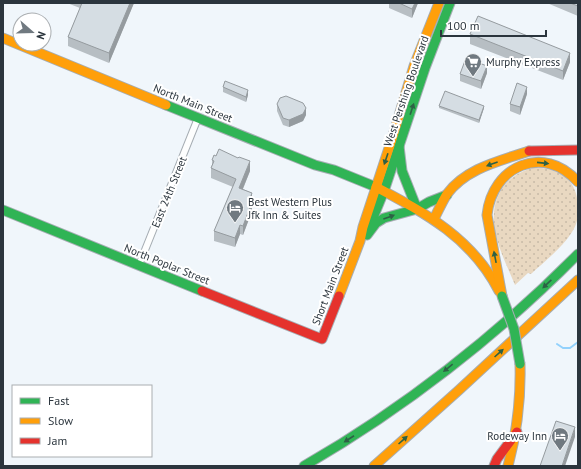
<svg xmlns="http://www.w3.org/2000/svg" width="581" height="469" font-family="'PT Sans',sans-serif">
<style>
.grass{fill:url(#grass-dots)}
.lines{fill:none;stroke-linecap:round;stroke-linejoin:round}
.stream{stroke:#92d1fc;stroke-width:2}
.street-casing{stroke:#a6adb3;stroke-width:8}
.fast-casing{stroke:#a6adb3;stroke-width:11}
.slow-casing{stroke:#a6adb3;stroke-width:11}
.jam-casing{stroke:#a6adb3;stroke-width:11}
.street{stroke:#fdfefe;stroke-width:6}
.fast{stroke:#30b455;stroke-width:9}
.slow{stroke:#ff9f0a;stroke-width:9}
.jam{stroke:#e5322d;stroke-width:9}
.fast-bridge-casing{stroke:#a6adb3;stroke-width:11;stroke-linecap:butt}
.fast-bridge{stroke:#30b455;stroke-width:9}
.wall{fill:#b7bec3}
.shaded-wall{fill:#959b9f}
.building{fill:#d5dde3;stroke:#959b9f}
.oneway{fill:#2d6145}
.labels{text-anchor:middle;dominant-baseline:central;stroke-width:4;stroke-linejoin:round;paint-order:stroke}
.poi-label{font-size:11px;fill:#2b353d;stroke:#fff;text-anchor:start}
.street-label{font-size:11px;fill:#2b353d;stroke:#fff}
</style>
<defs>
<pattern id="grass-dots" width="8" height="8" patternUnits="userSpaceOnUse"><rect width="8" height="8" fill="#e9d8c1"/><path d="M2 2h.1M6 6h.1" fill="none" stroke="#c8baa7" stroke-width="1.8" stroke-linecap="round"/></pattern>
</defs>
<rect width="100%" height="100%" fill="#f0f6fb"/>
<!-- grass -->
<path class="grass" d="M536 167C562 170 578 180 578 209 578 217 577 225 572 232 562 248 545 261 531 274L528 273 515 285C509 270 501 255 497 239 487 205 500 175 536 167Z"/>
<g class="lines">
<!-- stream -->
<polyline class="stream" points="557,344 563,348 570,348 578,342"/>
<!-- street casing -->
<g class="street-casing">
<polyline id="street" points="139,265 198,118"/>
</g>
<!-- fast casing -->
<g class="fast-casing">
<g id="fast">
<polyline points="166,105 315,165 334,170 376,187"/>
<polyline points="399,146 402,171 417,209"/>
<polyline points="3,210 202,291"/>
<polyline points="368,230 384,191 425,68 450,3"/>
<polyline points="367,235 376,223 384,218 417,209 429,202 447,195"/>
<path d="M304 466C403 409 498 335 578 254"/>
</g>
</g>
<!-- slow casing -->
<g class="slow-casing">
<g id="slow">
<polyline points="3,38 166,105"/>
<path d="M376 187C427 214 472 238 499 291"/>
<path d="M434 219C438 211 442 202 447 194 466 168 500 161 529 151"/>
<polyline points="339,296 360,241 363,227 392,139 414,66 439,3"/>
<path d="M502 296 487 215C492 166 544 143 578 182"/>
<polyline points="374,466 459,390 578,280"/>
<path d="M508 466C517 432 521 399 520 364"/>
</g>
</g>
<!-- jam casing -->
<g class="jam-casing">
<g id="jam">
<polyline points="529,151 578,150"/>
<polyline points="202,291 322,339 339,296"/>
<polyline points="494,466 497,459 517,432"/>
</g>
</g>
<!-- street -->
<use href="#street" class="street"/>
<!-- fast -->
<use href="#fast" class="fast"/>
<!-- slow -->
<use href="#slow" class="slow"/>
<!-- jam -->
<use href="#jam" class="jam"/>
<!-- fast-bridge casing -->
<g class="fast-bridge-casing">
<polyline id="fast-bridge" points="502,296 514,329 520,364"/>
</g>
<!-- fast-bridge -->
<use href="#fast-bridge" class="fast-bridge"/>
</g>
<!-- wall -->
<g class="wall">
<polygon points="67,3 134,3 109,63 68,46 68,37 80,8"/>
<polygon points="389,3 418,3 412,18 389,8"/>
<polygon points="547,3 578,3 578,16"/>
<polygon points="470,34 570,62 563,80 470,44"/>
<polygon points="487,73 481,89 460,81 460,74"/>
<polygon points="223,87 248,95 246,102 223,92"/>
<polygon points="527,94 520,115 510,111 510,104"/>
<polygon points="277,104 306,115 303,121 289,127 283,125 277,111"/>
<polygon points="439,106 484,108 479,123 439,108"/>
<polygon points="212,160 250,171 243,189 252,193 252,211 243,235 240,234 235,247 214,241 214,231 233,187 211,178 211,168 212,165"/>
</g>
<!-- shaded-wall -->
<g class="shaded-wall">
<polygon points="130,3 134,3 109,63 109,53"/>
<polygon points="415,3 418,3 412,18 412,9"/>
<polygon points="570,53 570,62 563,80 563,71"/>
<polygon points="487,66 487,73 481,89 481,81"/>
<polygon points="527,87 527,94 520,115 520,107"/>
<polygon points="248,90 248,95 246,102 246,97"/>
<polygon points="484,106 484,108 479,123 479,120"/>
<polygon points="306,108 306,115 303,121 289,127 289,120"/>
<polygon points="250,161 250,171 239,198 239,188"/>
<polygon points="252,193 252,211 243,235 243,226 249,201"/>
<polygon points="240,225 240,234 235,247 235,238"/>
<polygon points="575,427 575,437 565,466 562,466"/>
</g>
<!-- building -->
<g class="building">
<polygon points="82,3 130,3 109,53 68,37"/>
<polygon points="399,3 415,3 412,9"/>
<polygon points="570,3 578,3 578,6"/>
<polygon points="478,16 570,53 563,71 470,34"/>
<polygon points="466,58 487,66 481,81 460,74"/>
<polygon points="225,81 248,90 246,97 223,87"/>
<polygon points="517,83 527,87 520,107 510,104"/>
<polygon points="445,91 484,106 479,120 439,106"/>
<polygon points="286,96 303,103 306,108 303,114 289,120 283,118 277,104 280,98"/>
<polygon points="219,149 238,158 239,157 250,161 239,188 252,193 249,201 252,202 243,226 240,225 235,238 214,231 236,179 211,168 214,161 212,160 214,155 216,156"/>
<polygon points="556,421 575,427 562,466 540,466"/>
</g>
<!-- one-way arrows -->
<defs><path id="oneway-solid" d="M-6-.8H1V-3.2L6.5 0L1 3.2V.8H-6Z"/></defs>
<g class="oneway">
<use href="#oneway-solid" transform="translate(412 109) rotate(-72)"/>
<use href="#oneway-solid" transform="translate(386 159) rotate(109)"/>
<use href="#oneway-solid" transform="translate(543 163) rotate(6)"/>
<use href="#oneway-solid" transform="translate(492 164) rotate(160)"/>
<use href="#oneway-solid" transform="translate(389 217) rotate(-20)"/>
<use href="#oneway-solid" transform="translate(495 257) rotate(-101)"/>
<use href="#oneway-solid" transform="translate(547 284) rotate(137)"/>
<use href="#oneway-solid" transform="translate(499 353) rotate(-42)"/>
<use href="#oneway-solid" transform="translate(448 368) rotate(141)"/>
<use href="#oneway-solid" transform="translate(349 439) rotate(147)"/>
<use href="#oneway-solid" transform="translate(403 440) rotate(-42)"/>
</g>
<!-- icons -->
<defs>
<g id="supermarket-pin" transform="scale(0.9)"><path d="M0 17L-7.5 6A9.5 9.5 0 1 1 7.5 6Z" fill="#707980" stroke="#fff"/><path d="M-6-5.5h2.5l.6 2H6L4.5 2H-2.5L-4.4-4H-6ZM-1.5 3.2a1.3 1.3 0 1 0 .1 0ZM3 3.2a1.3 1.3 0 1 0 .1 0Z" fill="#fff"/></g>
<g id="hotel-pin" transform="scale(0.9)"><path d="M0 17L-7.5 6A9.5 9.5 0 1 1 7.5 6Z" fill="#707980" stroke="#fff"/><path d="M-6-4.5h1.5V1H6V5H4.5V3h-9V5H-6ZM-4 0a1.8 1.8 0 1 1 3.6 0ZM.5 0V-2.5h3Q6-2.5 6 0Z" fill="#fff"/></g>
</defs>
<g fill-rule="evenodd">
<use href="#supermarket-pin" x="473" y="62"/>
<use href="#hotel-pin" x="235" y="208"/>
<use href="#hotel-pin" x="560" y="436"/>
</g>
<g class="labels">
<!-- poi labels -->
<g class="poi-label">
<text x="486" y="62">Murphy Express</text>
<text x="248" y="202">Best Western Plus<tspan x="248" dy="13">Jfk Inn &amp; Suites</tspan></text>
<text x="547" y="436" text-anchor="end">Rodeway Inn</text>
</g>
<!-- street labels -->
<g class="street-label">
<text transform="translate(406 91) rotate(-71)">West Pershing Boulevard</text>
<text transform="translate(193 103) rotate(22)">North Main Street</text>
<text transform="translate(169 192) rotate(-68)">East 24th Street</text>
<text transform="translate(167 264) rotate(22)">North Poplar Street</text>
<text transform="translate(330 286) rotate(-69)">Short Main Street</text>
</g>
</g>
<!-- border -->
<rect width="581" height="469" fill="none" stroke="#2b353d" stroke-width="8"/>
<!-- legend -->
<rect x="12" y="385" width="140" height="72" fill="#ffffff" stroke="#aaaeb1"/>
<rect x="20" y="398" width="20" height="6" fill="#30b455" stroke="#aaaeb1"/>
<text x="48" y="405" font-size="12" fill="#2b353d">Fast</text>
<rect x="20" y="418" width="20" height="6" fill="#ff9f0a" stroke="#aaaeb1"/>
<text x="48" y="425" font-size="12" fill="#2b353d">Slow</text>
<rect x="20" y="438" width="20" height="6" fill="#e5322d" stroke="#aaaeb1"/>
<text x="48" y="445" font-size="12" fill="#2b353d">Jam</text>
<!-- north arrow -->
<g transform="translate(32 32) rotate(110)"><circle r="19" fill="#ffffff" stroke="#aaaeb1"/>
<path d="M0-3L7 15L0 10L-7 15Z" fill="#707980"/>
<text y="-6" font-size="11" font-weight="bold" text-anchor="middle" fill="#2b353d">N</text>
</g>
<!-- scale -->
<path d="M441 30v6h105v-6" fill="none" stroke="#2b353d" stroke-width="2"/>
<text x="447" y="30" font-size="12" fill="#2b353d" stroke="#ffffff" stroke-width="3" paint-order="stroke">100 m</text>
</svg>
